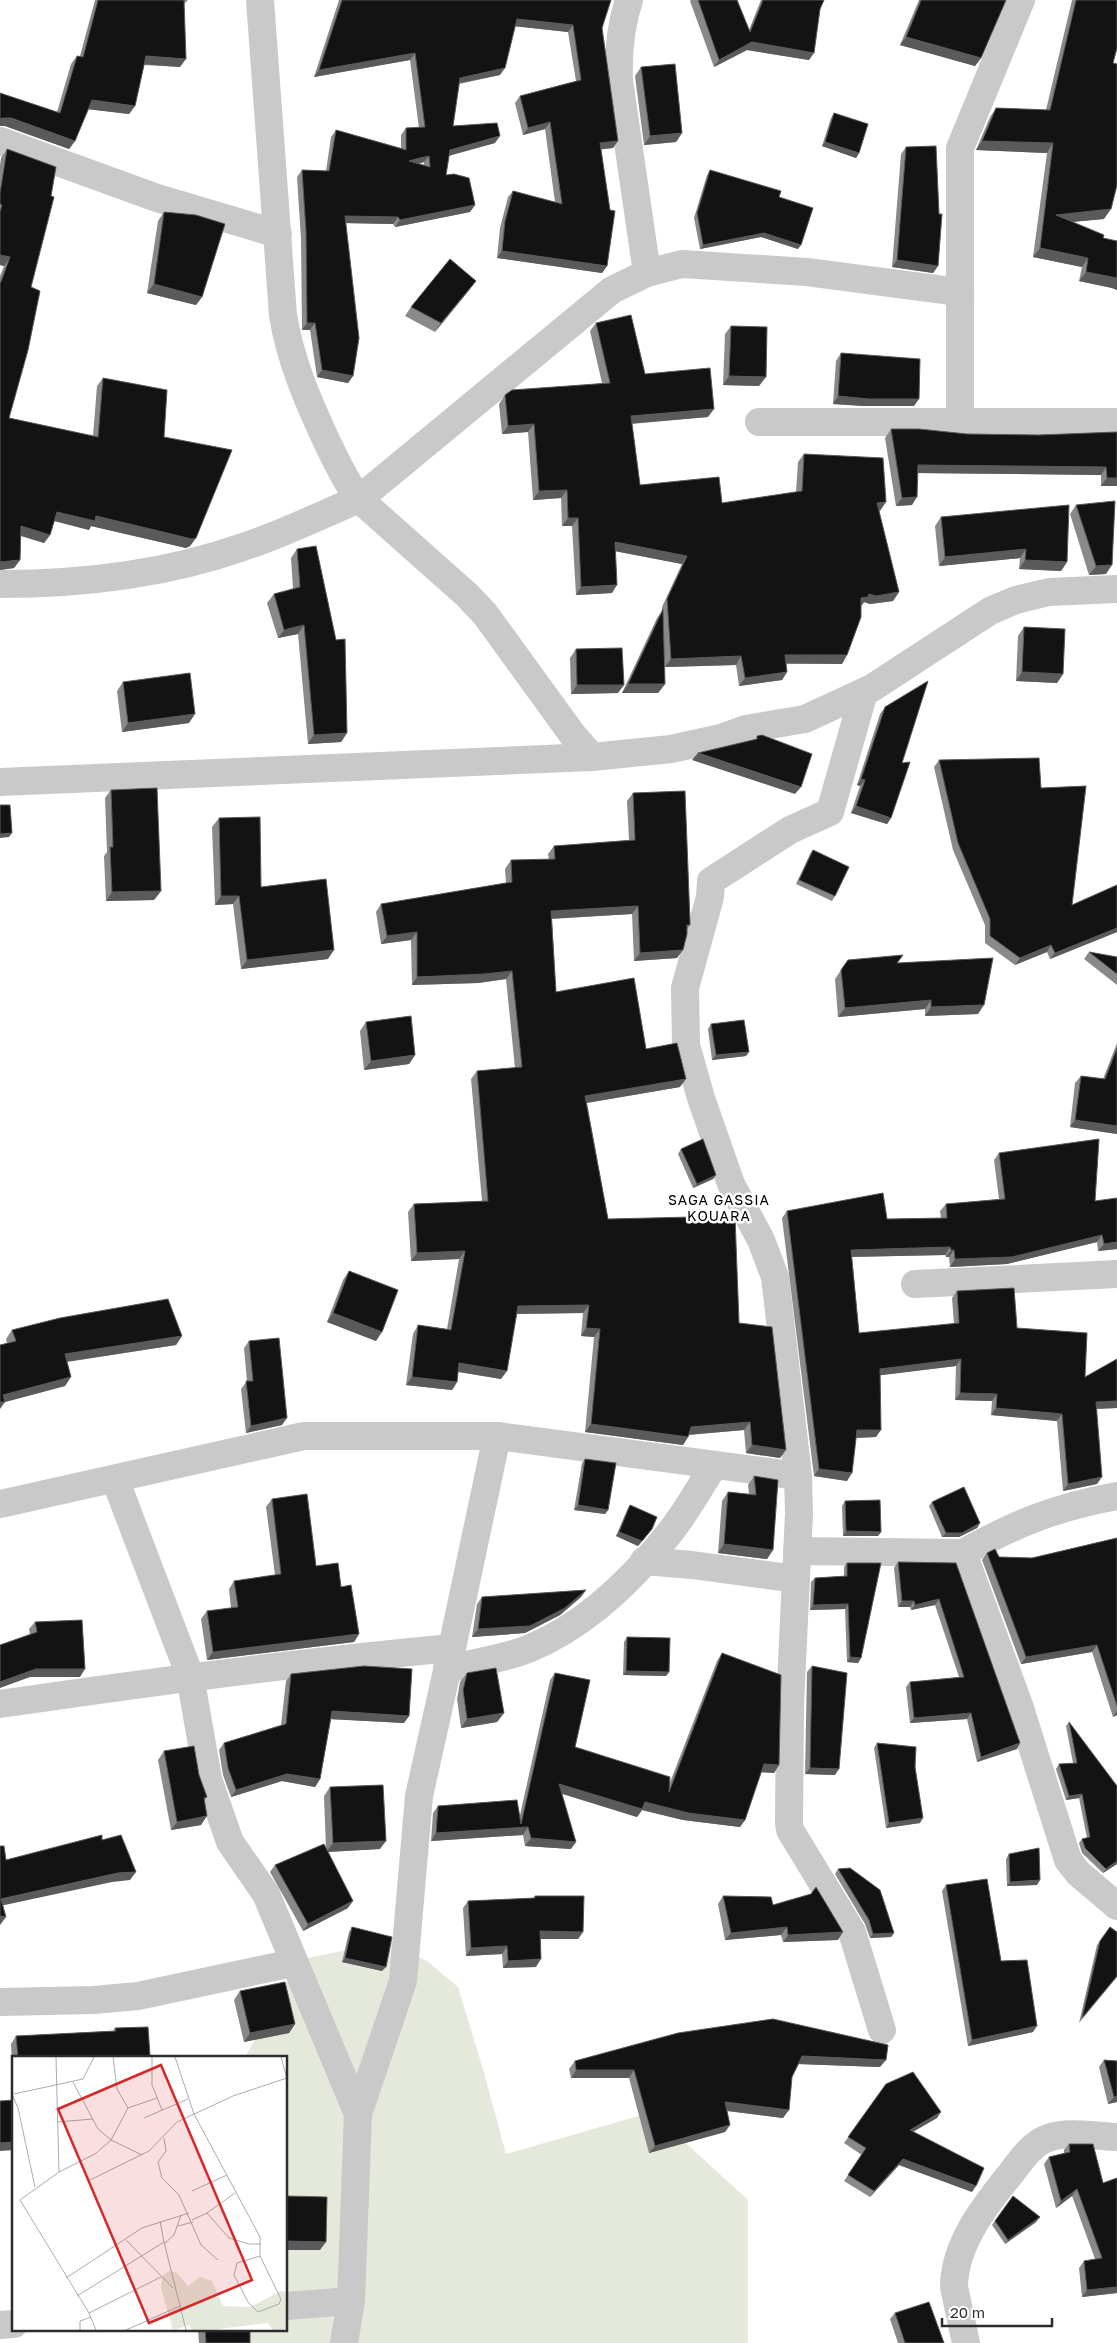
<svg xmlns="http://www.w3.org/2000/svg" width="1117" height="2343" font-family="'Golos Text',sans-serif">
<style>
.green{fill:#e4e9db}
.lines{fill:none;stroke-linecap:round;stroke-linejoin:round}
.minor{stroke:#c9c9c9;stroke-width:28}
.wall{fill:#898989;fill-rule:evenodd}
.shaded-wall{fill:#5a5a5a}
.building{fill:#131313;stroke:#5a5a5a;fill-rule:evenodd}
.labels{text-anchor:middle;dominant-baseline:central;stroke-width:5;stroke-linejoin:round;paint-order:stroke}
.neighbourhood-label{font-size:14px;letter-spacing:1px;fill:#000;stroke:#fff}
.inset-road{fill:none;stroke:#ababab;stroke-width:1}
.view{fill:#d62828;fill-opacity:0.15;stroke:#d62828;stroke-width:2.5}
.inset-edge{fill:none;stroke:#2c2c2c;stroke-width:2.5}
</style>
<rect width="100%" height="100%" fill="#fff"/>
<!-- green -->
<polygon class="green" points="389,1941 427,1961 458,1987 483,2069 506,2154 652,2112 748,2200 748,2343 213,2343 215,2329 286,2329 286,2057 245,2057 299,1960"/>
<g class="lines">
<!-- minor -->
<g class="minor">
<path d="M629 0C620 27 618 52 619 81L647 273"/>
<polyline points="0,141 157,198 278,234"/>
<polyline points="960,420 960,148 1021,0"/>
<polyline points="759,422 1117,422"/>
<path d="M0 584C81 584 166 574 243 547 283 534 321 515 359 499 345 481 337 462 327 442 308 401 290 360 283 315L260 0"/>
<polyline points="864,692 830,812 790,830 711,881 710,897 685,988 686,1045 701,1098 731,1184 761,1240 775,1277 798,1476 799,1513 790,1706 789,1823 790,1830 852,1932 882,2030"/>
<polyline points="592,757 572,734 485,614 467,595 359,499 612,290 647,273 682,264 807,272 959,292"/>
<polyline points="0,782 592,757 671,749 721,738 746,729 805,719 872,688 990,611 1016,600 1049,592 1117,589"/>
<polyline points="915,1284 1117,1274"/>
<polyline points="115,1479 190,1676 208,1779 230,1842 266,1894 358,2114"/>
<path d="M1117 1496C1057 1507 1016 1523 963 1553L1019 1705 1068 1860 1078 1873 1117 1906"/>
<polyline points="0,1504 304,1436 497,1436 798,1476"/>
<polyline points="797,1551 963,1553"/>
<polyline points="644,1561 692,1565 796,1579"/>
<path d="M447 1669C473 1663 503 1659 528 1649 583 1627 631 1581 668 1535 685 1514 699 1489 714 1465"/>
<path d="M0 1704C150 1682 300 1662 452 1648L497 1436"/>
<polyline points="0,2002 94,2000 138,1996 293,1963"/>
<polyline points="286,2306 351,2301 358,2114 403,1981 419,1796 452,1648"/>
<polyline points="0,2325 14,2324"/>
<polyline points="344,2343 351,2301"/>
<path d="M966 2343 954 2287C954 2244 986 2204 1012 2172 1021 2160 1033 2143 1048 2138 1066 2131 1097 2136 1117 2137"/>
</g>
</g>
<!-- wall -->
<g class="wall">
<polygon points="95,0 188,0 184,4 180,67 144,65 135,106 129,114 89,109 75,141 69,149 5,126 57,112 71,64 77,56 80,56"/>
<path d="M339 0H611L602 28 613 148 601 149 607 266 602 273 497 258 500 228 508 197 513 191 555 202 545 129 523 135 515 103 520 96 576 81 568 32 515 26 500 75 459 84 453 126 495 143 449 155 446 175 475 205 470 212 395 227 393 224 346 223 353 376 348 383 317 377 310 330H302L301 239 297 177 302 170 326 171 331 137 336 130 401 148V135L406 128H419L410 60 314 77ZM424 162V165L419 164Z"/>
<polygon points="691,0 737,0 749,30 761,0 824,0 820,9 809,60 747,50 714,67 690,1"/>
<polygon points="919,0 1006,0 981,58 975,66 900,45"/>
<polygon points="1072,0 1117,0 1104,219 1072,222 1103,238 1117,241 1117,290 1112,288 1079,281 1082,267 1033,257 1047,153 976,150 990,117 996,108 1046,110"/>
<polygon points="641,67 682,133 676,142 644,145 635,76"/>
<polygon points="834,113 859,153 856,158 822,146 831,118"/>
<polygon points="906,147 939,214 938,266 933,273 892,267 901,154"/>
<polygon points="7,149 31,287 9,418 93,436 97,386 103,378 164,437 196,538 190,546 186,548 91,526 89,530 54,521 50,535 44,543 21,536 20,560 14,568 0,570 0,276 4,266 0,265 0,165 1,158"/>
<polygon points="710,170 779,197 798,249 761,237 700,249 694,218 707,175"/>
<polygon points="164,212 202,297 196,305 147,293 158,221"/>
<polygon points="470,289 435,332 405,316 411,307"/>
<polygon points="596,323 645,374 708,417 632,424 640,485 722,503 796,492 798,462 804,454 880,511 879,511 899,592 893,601 870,604 864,602 862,605 861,606 847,655 842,664 786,664 787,672 782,680 739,686 736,665 665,667 664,645 665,684 658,693 622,693 657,618 662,611 662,607 682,564 615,551 612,593 576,595 572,526 562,526 561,498 533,500 528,432 502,434 499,404 505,395 602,383 590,331"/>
<polygon points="731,326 759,386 723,385 725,334"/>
<polygon points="841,353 914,406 864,406 833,404 836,361"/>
<polygon points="891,429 967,434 1039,435 1117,432 1117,486 1101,486 1101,475 918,473 912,505 896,506 885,438"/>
<polygon points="1076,505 1106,574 1089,575 1070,514"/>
<polygon points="941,517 1067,562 1061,571 1019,569 1020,558 939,566 935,526"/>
<polygon points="297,549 347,733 341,742 308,744 298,634 278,638 267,603 274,594 293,589 291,558"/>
<polygon points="1024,627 1063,674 1057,683 1016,681 1018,636"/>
<polygon points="576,649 618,693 571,694 570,658"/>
<polygon points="123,682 189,723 122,732 117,691"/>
<polygon points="885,707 902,763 891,818 887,824 851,813 860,786 857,785 880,714"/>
<polygon points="939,760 1041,788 1072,905 1117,885 1117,932 1050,959 1047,952 1015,965 985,943 985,925 953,850 934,767"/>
<polygon points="111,790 161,891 154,900 106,901 104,856 107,852 105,798"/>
<polygon points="633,793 690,925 687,929 677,958 634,961 632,914 552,919 556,992 646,1049 680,1087 587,1103 608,1219 739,1323 780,1458 746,1453 744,1430 689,1435 683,1445 585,1432 594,1337 581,1336 583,1313 517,1314 501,1379 458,1372 457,1382 452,1390 406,1385 413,1334 418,1325 447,1329 459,1259 411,1261 408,1212 414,1204 482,1201 471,1079 477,1071 515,1068 506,979 478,983 412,985 411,940 381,944 376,912 381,904 506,883 505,869 511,860 549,860 548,854 554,846 629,840 627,801"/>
<polygon points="219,818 261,887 328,959 241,969 233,904 215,905 212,827"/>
<polygon points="813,850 835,896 832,901 796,884 810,854"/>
<polygon points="1089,952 1117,957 1117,985 1084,959"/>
<polygon points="848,960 897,963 978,1014 925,1016 925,1009 838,1017 835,979"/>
<polygon points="366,1022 415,1055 409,1064 364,1070 360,1031"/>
<polygon points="711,1024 746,1056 712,1060 708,1029"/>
<polygon points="1117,1043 1117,1134 1070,1127 1075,1083 1081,1076 1103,1079"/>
<polygon points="681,1149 716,1175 713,1179 693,1188 678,1154"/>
<polygon points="999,1153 1095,1201 1117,1198 1117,1249 1098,1251 1097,1242 1007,1264 950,1267 949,1257 946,1257 945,1255 852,1257 859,1333 954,1324 952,1298 957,1291 1017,1328 1085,1377 1117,1408 1097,1409 1097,1484 1063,1491 1057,1421 991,1415 992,1401 955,1400 956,1366 880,1375 876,1437 856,1438 847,1481 814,1476 782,1218 787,1211 887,1219 941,1218 940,1211 946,1204 999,1199 994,1160"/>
<polygon points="349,1271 376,1341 327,1322 343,1280"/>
<polygon points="12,1330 182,1336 176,1345 67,1362 65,1386 5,1402 7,1343 6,1339"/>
<polygon points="249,1341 282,1425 246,1433 241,1389 247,1381 244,1348"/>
<polygon points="585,1459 608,1510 605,1514 574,1510 582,1463"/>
<polygon points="754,1476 773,1550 767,1559 718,1553 722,1501 728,1492 749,1494 748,1485"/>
<polygon points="272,1499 316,1566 341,1587 359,1634 354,1642 207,1660 201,1619 207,1611 231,1608 229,1589 234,1581 275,1575 266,1507"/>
<polygon points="845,1501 881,1532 878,1536 843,1536 842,1506"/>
<polygon points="932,1502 980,1523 977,1528 959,1537 942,1537 929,1506"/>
<polygon points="630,1505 649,1533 638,1546 616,1536 627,1510"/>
<polygon points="1117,1538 1117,1715 1113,1717 1092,1652 1021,1664 982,1560 987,1553 999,1557 1032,1558"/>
<polygon points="898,1562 956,1563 1017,1749 977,1762 967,1719 910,1723 906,1687 910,1682 959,1677 935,1605 911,1610 910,1607 898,1607 894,1568"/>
<polygon points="847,1563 861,1658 858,1663 847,1662 845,1609 810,1610 811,1582 815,1578 844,1576 844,1567"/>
<polygon points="586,1590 581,1597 560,1615 525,1633 472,1637 477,1604 482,1597"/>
<polygon points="35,1622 80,1677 30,1677 30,1635 29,1629"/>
<polygon points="627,1637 669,1672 666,1676 623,1675 624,1642"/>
<polygon points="722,1653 779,1765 774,1773 761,1772 745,1820 740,1827 683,1820 642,1810 637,1817 562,1794 571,1849 525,1846 523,1835 431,1841 433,1813 438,1806 520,1815 550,1680 555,1673 575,1747 669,1785 717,1661"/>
<polygon points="812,1666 835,1775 805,1774 807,1672"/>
<polygon points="467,1673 504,1713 497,1722 461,1728 457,1699 460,1682"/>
<polygon points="291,1674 409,1716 404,1723 331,1719 320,1779 315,1787 282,1781 231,1797 223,1775 219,1750 224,1743 281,1725 286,1681"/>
<polygon points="1069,1722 1117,1864 1103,1873 1082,1853 1079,1843 1082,1839 1087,1838 1079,1798 1066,1800 1056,1769 1059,1764 1073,1763 1066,1726"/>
<polygon points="877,1743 920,1823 886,1828 874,1748"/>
<polygon points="164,1751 207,1797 204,1801 201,1825 171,1830 158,1760"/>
<polygon points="330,1787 380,1849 328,1852 348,1908 303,1931 270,1872 275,1865 326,1849 324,1796"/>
<polygon points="1009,1854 1037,1885 1007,1886 1006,1859"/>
<polygon points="838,1869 894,1933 891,1937 870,1938 865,1924 835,1874"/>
<polygon points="946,1885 1033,2032 968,2046 942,1891"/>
<polygon points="811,1894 838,1940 783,1942 781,1935 725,1940 718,1904 723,1896 773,1905"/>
<polygon points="535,1896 583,1932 578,1939 540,1939 536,1967 503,1968 502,1954 466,1956 463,1908 468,1901 533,1898"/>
<polygon points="352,1927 382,1971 342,1962 349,1932"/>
<polygon points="1110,1927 1117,1977 1079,2023 1097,1945"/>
<polygon points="240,1991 295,2024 289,2033 244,2042 234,2000"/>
<polygon points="115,2028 148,2057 14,2057 14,2099 11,2044 16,2036 113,2031"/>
<polygon points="678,2033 880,2067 799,2064 792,2077 783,2118 727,2111 730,2125 725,2132 649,2153 629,2078 571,2078 569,2069 575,2061"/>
<polygon points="1104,2060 1117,2061 1117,2102 1108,2104 1099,2067"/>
<polygon points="886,2084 937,2118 913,2132 972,2192 899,2165 870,2197 844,2181 862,2155 844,2143"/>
<polygon points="1069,2144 1103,2183 1117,2178 1117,2293 1082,2297 1079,2268 1084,2261 1095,2259 1072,2196 1056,2208 1044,2164 1049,2157 1064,2153 1064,2150"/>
<polygon points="1013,2196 1036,2222 1005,2244 992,2225"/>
<polygon points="895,2313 944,2343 898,2343 890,2319"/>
<polygon points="198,2329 250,2329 250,2343 199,2343"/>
</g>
<!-- shaded-wall -->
<g class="shaded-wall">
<polygon points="517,19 573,25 568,32 512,26"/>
<polygon points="906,37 981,58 975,66 900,45"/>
<polygon points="752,42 814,53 809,60 747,50 714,67 719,60"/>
<polygon points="415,53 410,60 314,77 319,70"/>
<polygon points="146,56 186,59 180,67 140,64"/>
<polygon points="505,68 500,75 455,84 460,78"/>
<polygon points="92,100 135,106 129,114 86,109"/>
<polygon points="3,118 11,118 75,141 69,149 5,126 0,126 0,119"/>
<polygon points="550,122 545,129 523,135 528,128"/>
<polygon points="682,133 676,142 644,145 650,136"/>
<polygon points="500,136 495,143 445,157 450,150"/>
<polygon points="618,141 613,148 595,150 600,143"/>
<polygon points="982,141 1053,143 1047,153 976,150"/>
<polygon points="825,142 859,153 856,158 822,146"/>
<polygon points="429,156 424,162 404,168 409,161"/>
<polygon points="475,205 470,212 395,227 400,220"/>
<polygon points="1111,209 1104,219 1050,224 1056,215"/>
<polygon points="345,216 398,217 393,224 340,223"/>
<polygon points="764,233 801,245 798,249 761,237 700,249 703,245"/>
<polygon points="1040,248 1088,258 1082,267 1033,257"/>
<polygon points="502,251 607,266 602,273 497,258"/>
<polygon points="0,255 10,257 4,266 0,265"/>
<polygon points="897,260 938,266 933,273 892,267"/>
<polygon points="1086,272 1117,278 1117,290 1112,288 1079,281"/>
<polygon points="476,281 470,289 435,332 441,323"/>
<polygon points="154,284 202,297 196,305 147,293"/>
<polygon points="307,323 315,323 310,330 302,330"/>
<polygon points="322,370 353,376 348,383 317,377"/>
<polygon points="729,376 766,377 759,386 723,385"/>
<polygon points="838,396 919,399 914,406 864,406 833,404"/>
<polygon points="714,409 708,417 625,424 631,416"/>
<polygon points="534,424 528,432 502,434 508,426"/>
<polygon points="918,465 1106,467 1101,475 912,473"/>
<polygon points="1107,478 1117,478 1117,486 1101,486"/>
<polygon points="567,490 561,498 533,500 539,491"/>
<polygon points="917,497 912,505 896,506 902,498"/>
<polygon points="886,502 880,511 871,511 877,503"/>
<polygon points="57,512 96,516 196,538 190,546 186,548 91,526 89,530 51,520"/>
<polygon points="568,518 578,518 572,526 562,526"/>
<polygon points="21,526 50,535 44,543 15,534"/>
<polygon points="615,542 687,556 682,564 609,550"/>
<polygon points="1026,549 1020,558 939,566 945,557"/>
<polygon points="20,560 14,568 0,570 0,562"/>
<polygon points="1025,560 1067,562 1061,571 1019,569"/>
<polygon points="1112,565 1106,574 1089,575 1096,566"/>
<polygon points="617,585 612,593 576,595 581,587"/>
<polygon points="899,592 893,601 870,604 864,602 862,605 855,607 861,598 869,594"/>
<polygon points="304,625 298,634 278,638 284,630"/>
<polygon points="785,655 847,655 842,664 779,663"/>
<polygon points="741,656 736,665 665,667 671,659"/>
<polygon points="787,672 782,680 739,686 745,678"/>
<polygon points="1022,672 1063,674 1057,683 1016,681"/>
<polygon points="628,684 665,684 658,693 622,693"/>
<polygon points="577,685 624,685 618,693 571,694"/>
<polygon points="195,714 189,723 122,732 128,723"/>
<polygon points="347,733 341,742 308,744 314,735"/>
<polygon points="698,753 801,787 795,794 692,760"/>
<polygon points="861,779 865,780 860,786 857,785"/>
<polygon points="856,806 891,818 887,824 851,813"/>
<polygon points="12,833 9,837 0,838 0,834"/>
<polygon points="161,891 154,900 106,901 112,892"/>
<polygon points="221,896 239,896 233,904 215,905"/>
<polygon points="638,906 632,914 545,919 551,911"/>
<polygon points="1117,928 1117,932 1050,959 1055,953"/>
<polygon points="417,932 411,940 381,944 387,936"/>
<polygon points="1051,945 1047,952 1015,965 1020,958"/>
<polygon points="334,950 328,959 241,969 247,960"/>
<polygon points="683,950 677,958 634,961 640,953"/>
<polygon points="512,971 506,979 478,983 412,985 417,977"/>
<polygon points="931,1000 925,1009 838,1017 845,1008"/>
<polygon points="984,1005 978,1014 925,1016 931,1007"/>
<polygon points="749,1052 746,1056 712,1060 716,1055"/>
<polygon points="415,1055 409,1064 364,1070 371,1061"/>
<polygon points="686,1079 680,1087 580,1104 585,1096"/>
<polygon points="1075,1120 1117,1126 1117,1134 1070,1127"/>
<polygon points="716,1175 713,1179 693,1188 697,1184"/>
<polygon points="1102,1235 1097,1242 1007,1264 950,1267 955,1259"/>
<polygon points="1117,1242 1117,1249 1098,1251 1104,1244"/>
<polygon points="950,1247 945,1255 846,1257 851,1250"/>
<polygon points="951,1250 954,1250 949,1257 946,1257"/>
<polygon points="465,1251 459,1259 411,1261 417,1253"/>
<polygon points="589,1305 583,1313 512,1314 518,1306"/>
<polygon points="333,1313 382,1332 376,1341 327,1322"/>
<polygon points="586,1328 600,1329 594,1337 581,1336"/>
<polygon points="182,1336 176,1345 58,1363 65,1354"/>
<polygon points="961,1359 956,1366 875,1376 880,1369"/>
<polygon points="459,1363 507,1371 501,1379 454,1371"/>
<polygon points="71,1377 65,1386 5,1402 0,1409 0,1400 3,1395"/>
<polygon points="412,1377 457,1382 452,1390 406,1385"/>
<polygon points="960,1393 997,1394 992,1401 955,1400"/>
<polygon points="1117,1401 1117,1408 1091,1409 1096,1402"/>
<polygon points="996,1408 1062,1414 1057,1421 991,1415"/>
<polygon points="287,1418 282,1425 246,1433 251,1426"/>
<polygon points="750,1422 744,1430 685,1435 691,1427"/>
<polygon points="591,1424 688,1437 683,1445 585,1432"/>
<polygon points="857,1430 881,1430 876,1437 852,1438"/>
<polygon points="752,1445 786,1450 780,1458 746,1453"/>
<polygon points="819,1469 852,1473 847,1481 814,1476"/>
<polygon points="1102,1477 1097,1484 1063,1491 1068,1484"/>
<polygon points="578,1505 608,1510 605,1514 574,1510"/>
<polygon points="980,1523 977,1528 959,1537 942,1537 946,1533"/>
<polygon points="652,1529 638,1546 616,1536 619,1532"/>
<polygon points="846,1531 881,1532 878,1536 843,1536"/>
<polygon points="724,1544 773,1550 767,1559 718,1553"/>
<polygon points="586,1590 581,1597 560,1615 525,1633 472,1637 478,1629"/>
<polygon points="939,1599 935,1605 911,1610 915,1605"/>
<polygon points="902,1601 914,1601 910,1607 898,1607"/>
<polygon points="848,1604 845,1609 810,1610 813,1605"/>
<polygon points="359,1634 354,1642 207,1660 213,1652"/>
<polygon points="1097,1645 1092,1652 1021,1664 1026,1657"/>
<polygon points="850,1657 861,1658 858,1663 847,1662"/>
<polygon points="36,1669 85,1669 80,1677 30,1677 0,1688 0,1682"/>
<polygon points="626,1671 669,1672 666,1676 623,1675"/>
<polygon points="332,1711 409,1716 404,1723 327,1719"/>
<polygon points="1117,1711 1117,1715 1113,1717"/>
<polygon points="504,1713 497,1722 461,1728 467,1719"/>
<polygon points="971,1713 967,1719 910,1723 914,1718"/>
<polygon points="1020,1743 1017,1749 977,1762 981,1757"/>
<polygon points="764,1764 779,1765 774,1773 758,1772"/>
<polygon points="810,1768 839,1769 835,1775 805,1774"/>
<polygon points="287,1774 320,1779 315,1787 282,1781 231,1797 236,1790"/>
<polygon points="559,1784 645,1802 745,1820 740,1827 683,1820 642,1810 637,1817 554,1791"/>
<polygon points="1082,1794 1079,1798 1066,1800 1069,1796"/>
<polygon points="207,1816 201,1825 171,1830 177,1822"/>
<polygon points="923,1818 920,1823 886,1828 889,1823"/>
<polygon points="528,1827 523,1835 431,1841 436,1833"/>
<polygon points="531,1838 576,1842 571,1849 525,1846"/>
<polygon points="386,1841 380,1849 326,1852 333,1843"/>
<polygon points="1117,1861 1117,1864 1103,1873 1106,1869"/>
<polygon points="136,1872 130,1880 112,1882 0,1906 1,1899 118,1873"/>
<polygon points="1040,1880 1037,1885 1007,1886 1010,1882"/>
<polygon points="353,1901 348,1908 303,1931 308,1924"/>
<polygon points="0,1916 6,1917 0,1925"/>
<polygon points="787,1927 781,1935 725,1940 731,1933"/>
<polygon points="540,1931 583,1932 578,1939 535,1939"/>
<polygon points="843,1932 838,1940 783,1942 788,1935"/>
<polygon points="894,1933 891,1937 870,1938 873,1934"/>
<polygon points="507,1946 502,1954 466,1956 471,1948"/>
<polygon points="345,1958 386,1967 382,1971 342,1962"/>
<polygon points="541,1959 536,1967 503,1968 508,1961"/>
<polygon points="295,2024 289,2033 244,2042 250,2033"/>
<polygon points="1037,2026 1033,2032 968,2046 972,2040"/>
<polygon points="802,2056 886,2060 880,2067 797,2064"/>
<polygon points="576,2070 634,2070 629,2078 571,2078"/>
<polygon points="1117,2096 1117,2102 1108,2104 1114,2097"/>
<polygon points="725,2102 789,2110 783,2118 720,2110"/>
<polygon points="941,2112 937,2118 905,2136 910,2130"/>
<polygon points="730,2125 725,2132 649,2153 655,2146"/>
<polygon points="14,2142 14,2150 0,2151 0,2143"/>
<polygon points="903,2159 976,2186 972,2192 899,2165 870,2197 874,2191"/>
<polygon points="1077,2189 1072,2196 1056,2208 1061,2201"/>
<polygon points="1040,2217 1036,2222 1005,2244 1008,2240"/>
<polygon points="286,2241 326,2242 320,2250 286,2250"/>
<polygon points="1117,2287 1117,2293 1082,2297 1087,2290"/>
</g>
<!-- building -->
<g class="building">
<polygon points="98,0 184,0 186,59 146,56 135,106 92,100 75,141 11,118 3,118 0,119 0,93 60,113 77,56 83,57"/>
<path d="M342 0H611L602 28 618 141 600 143 610 210 615 211 607 266 502 251 505 221 513 191 562 204 550 122 528 128 520 96 581 80 573 25 517 19 505 68 460 78 453 126 497 123 500 136 450 150 446 175 454 174 469 178 475 205 400 220 398 217 345 216 359 338 353 376 322 370 315 323H307L306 232 302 170 329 171 336 130 406 150V128L425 127 415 53 319 70ZM429 156 430 167 409 161 416 159Z"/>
<polygon points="698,0 737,0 750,32 763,0 824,0 820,9 814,53 752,42 719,60"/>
<polygon points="921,0 1006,0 981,58 906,37"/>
<polygon points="1076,0 1117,0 1117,48 1113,63 1117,64 1117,185 1111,209 1056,215 1104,235 1103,238 1117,241 1117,278 1086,272 1088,258 1040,248 1053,143 982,141 996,108 1050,110"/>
<polygon points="675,64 682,133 650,136 641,67"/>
<polygon points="834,113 868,124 859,153 825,142"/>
<polygon points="936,146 939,214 942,214 938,266 897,260 906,147"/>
<polygon points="7,149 56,167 51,196 54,197 31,287 40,291 28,350 9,418 98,437 103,378 167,390 164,437 232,450 196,538 192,539 96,516 95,521 57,512 50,535 21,526 20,560 0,562 0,284 10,257 0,255 0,212 2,205 0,204 0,193"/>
<polygon points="710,170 781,191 779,197 813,208 801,245 764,233 703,245 697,213"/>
<polygon points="164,212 196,215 225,224 202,297 154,284"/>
<polygon points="450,259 476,281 441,323 411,307"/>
<polygon points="631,315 645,374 710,368 714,409 631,416 640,485 719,477 722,503 802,491 804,454 883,458 886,502 877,503 899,592 876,596 869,594 868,597 861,598 861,617 847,655 785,655 787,672 745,678 741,656 671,659 667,599 687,556 615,542 617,585 581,587 578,518 568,518 567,490 539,491 534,424 508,426 505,395 512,390 610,383 596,323"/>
<polygon points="731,326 767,327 766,377 729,376"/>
<polygon points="841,353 920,359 919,399 869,399 838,396"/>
<polygon points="891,429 919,429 967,434 1039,435 1117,432 1117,478 1107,478 1106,467 918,465 917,497 902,498"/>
<polygon points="1115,501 1112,565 1096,566 1076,505"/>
<polygon points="1069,505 1067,562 1025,560 1026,549 945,557 941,517"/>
<polygon points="316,546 336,640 345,639 347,733 314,735 304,625 284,630 274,594 300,587 297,549"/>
<polygon points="663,609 665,684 628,684"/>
<polygon points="1024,627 1065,629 1063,674 1022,672"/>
<polygon points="622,648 624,685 577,685 576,649"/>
<polygon points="190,673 195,714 128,723 123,682"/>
<polygon points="928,681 902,763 910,762 891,818 856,806 865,780 861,779 885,707"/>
<polygon points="762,735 812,754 801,787 698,753 757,739 757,736"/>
<polygon points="1039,758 1041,788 1086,786 1072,905 1117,885 1117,928 1055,953 1051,945 1020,958 990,936 990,919 958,843 939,760"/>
<polygon points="157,788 161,891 112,892 110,847 113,847 111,790"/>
<polygon points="685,791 690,922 690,925 687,925 687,934 683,950 640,953 638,906 551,911 556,992 634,978 646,1049 677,1043 686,1079 585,1096 608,1219 735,1216 739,1323 772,1327 786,1450 752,1445 750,1422 691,1427 688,1437 591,1424 600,1329 586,1328 589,1305 518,1306 507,1371 459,1363 457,1382 412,1377 418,1325 451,1330 465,1251 417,1253 414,1204 488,1201 477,1071 522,1067 512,971 484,974 417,977 417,932 387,936 381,904 512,882 511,860 555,859 554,846 635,840 633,793"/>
<polygon points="0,805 10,805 12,833 0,834"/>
<polygon points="260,817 261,887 326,879 334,950 247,960 239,896 221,896 219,818"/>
<polygon points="813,850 849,867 835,896 799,880"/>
<polygon points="1089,952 1117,957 1117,974"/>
<polygon points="903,955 897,963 993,958 984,1005 931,1007 931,1000 845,1008 841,970 848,960"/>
<polygon points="411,1016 415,1055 371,1061 366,1022"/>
<polygon points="744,1020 749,1052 716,1055 711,1024"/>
<polygon points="1117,1048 1117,1126 1075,1120 1081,1076 1105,1079"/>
<polygon points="703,1139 716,1175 697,1184 681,1149"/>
<polygon points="1099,1139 1095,1201 1117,1198 1117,1242 1104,1244 1102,1235 1012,1257 955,1259 954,1250 951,1250 950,1247 851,1250 859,1333 959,1323 957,1291 1014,1288 1017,1328 1087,1333 1085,1377 1117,1359 1117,1401 1096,1402 1102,1477 1068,1484 1062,1414 996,1408 997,1394 960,1393 961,1359 880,1369 881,1430 857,1430 852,1473 819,1469 787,1211 883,1193 887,1219 947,1218 946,1204 1005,1199 999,1153"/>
<polygon points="349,1271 398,1290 382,1332 333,1313"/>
<polygon points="168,1299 182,1336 65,1354 71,1377 3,1395 5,1402 0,1402 0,1345 16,1341 12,1330 60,1318"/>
<polygon points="279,1338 287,1418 251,1426 246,1381 253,1381 249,1341"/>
<polygon points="585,1459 616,1463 608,1510 578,1505"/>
<polygon points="754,1476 778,1480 773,1550 724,1544 728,1492 756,1495"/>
<polygon points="964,1487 980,1523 962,1533 946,1533 932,1502"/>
<polygon points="307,1494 316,1566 338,1563 341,1587 351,1585 359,1634 213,1652 207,1611 238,1607 234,1581 281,1574 272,1499"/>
<polygon points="880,1500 881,1532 846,1531 845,1501"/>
<polygon points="630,1505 657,1517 652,1529 642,1541 619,1532"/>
<polygon points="1117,1538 1117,1706 1097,1645 1026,1657 987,1553 995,1549 999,1557 1032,1558"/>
<polygon points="898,1562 956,1563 1020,1743 981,1757 971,1713 914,1718 910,1682 964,1677 939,1599 915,1605 914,1601 902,1601"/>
<polygon points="847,1563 881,1563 861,1658 850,1657 848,1604 813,1605 815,1578 847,1576"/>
<polygon points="586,1590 565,1608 530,1626 478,1629 482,1597"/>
<polygon points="82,1620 85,1669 36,1669 0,1682 0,1645 37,1632 35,1622"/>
<polygon points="627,1637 670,1638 669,1672 626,1671"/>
<polygon points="722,1653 781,1675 779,1765 764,1764 745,1820 688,1813 645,1802 642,1809 559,1784 576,1842 531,1838 528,1827 436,1833 438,1806 517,1800 521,1824 555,1673 590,1680 575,1747 670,1777 669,1792"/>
<polygon points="364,1666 412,1669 409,1716 332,1711 320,1779 287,1774 236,1790 228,1768 224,1743 286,1724 291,1674"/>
<polygon points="812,1666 847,1673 839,1769 810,1768"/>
<polygon points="496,1668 504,1713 467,1719 463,1690 467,1673"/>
<polygon points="1069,1722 1117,1786 1117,1861 1106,1869 1085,1848 1082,1839 1090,1837 1082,1794 1069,1796 1059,1764 1077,1763"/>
<polygon points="877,1743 916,1747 915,1767 923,1818 889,1823"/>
<polygon points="194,1746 199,1775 207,1797 204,1798 207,1816 177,1822 164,1751"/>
<polygon points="383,1785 386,1841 333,1843 330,1787"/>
<polygon points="102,1835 102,1840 121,1835 136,1872 118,1873 1,1899 6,1917 0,1916 0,1846 4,1846 6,1860"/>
<polygon points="324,1844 353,1901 308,1924 275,1865"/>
<polygon points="1039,1848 1040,1880 1010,1882 1009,1854"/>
<polygon points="850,1868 880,1890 894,1933 873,1934 869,1920 838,1869"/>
<polygon points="987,1879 1001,1961 1027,1960 1037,2026 972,2040 946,1885"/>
<polygon points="816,1887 843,1932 788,1935 787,1927 731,1933 723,1896 771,1897 773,1905 811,1894"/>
<polygon points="535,1896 584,1896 583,1932 540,1931 541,1959 508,1961 507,1946 471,1948 468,1901 535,1898"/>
<polygon points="352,1927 392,1937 386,1967 345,1958"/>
<polygon points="1110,1927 1117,1932 1117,1976 1082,2018 1100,1941"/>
<polygon points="285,1982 295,2024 250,2033 240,1991"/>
<polygon points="773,2019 888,2045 886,2060 802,2056 792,2077 789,2110 725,2102 730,2125 655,2146 634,2070 576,2070 575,2061 678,2033"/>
<polygon points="148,2027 150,2055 141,2057 18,2057 16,2036 116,2031 115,2028"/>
<polygon points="1104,2060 1117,2061 1117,2096 1114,2097"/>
<polygon points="913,2072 941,2112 910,2130 984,2168 976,2186 903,2159 874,2191 848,2175 866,2148 848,2137 886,2084"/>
<polygon points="14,2100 14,2142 0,2143 0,2101"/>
<polygon points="1069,2144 1093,2144 1103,2183 1117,2178 1117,2287 1087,2290 1084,2261 1102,2258 1077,2189 1061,2201 1049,2157 1070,2152"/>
<polygon points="286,2196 327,2197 326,2242 286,2241"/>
<polygon points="1013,2196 1040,2217 1008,2240 995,2221"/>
<polygon points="929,2302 944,2343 905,2343 895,2313"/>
<polygon points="205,2329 250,2329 250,2343 206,2343"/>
</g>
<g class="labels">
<!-- neighbourhood labels -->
<g class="neighbourhood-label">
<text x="719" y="1199">SAGA GASSIA<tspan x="719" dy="16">KOUARA</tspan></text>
</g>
</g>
<!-- overview -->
<g transform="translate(12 2056)">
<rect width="275" height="275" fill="#fff"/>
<path d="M157 215 165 217 176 230 188 221 200 225 211 250 238 251 269 235 275 236V274H261L256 267 198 274H180L177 269 161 274 149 232 150 220Z" fill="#e4e9db"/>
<path class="inset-road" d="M44 1 47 116 8 144 77 257 84 274M101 1 105 33 116 52M140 1V29L150 54M163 1 182 58 248 181V200L269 243 267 248 246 256 236 246 222 219 225 207 248 200M269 1 275 23M0 38 6 52 23 131M2 38 71 23 82 1M132 62 176 43M45 66 81 63M152 82 154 95 146 106 150 122 167 139 189 189 206 204M130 99 99 84 116 52 145 42M47 116 83 98 99 84 86 73 61 26M76 125 137 95 165 66 221 40 275 22M180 135 215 119M223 137 195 157 217 182 237 188H249M180 164 195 157M166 170 181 166M114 184 161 232M152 188 162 179 169 159M54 222 130 172 177 157M65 240 152 186 148 165M168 250 174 274M77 257 149 221M68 274V265L79 261M114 274 168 250 152 186"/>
<path class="view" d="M149 9 240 224 137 267 46 53Z"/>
<rect width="275" height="275" class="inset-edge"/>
</g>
<!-- scale -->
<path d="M942 2318v8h110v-8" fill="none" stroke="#2c2c2c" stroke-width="2.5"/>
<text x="950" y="2318" font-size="15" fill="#2c2c2c" stroke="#ffffff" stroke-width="4" paint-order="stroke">20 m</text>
</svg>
